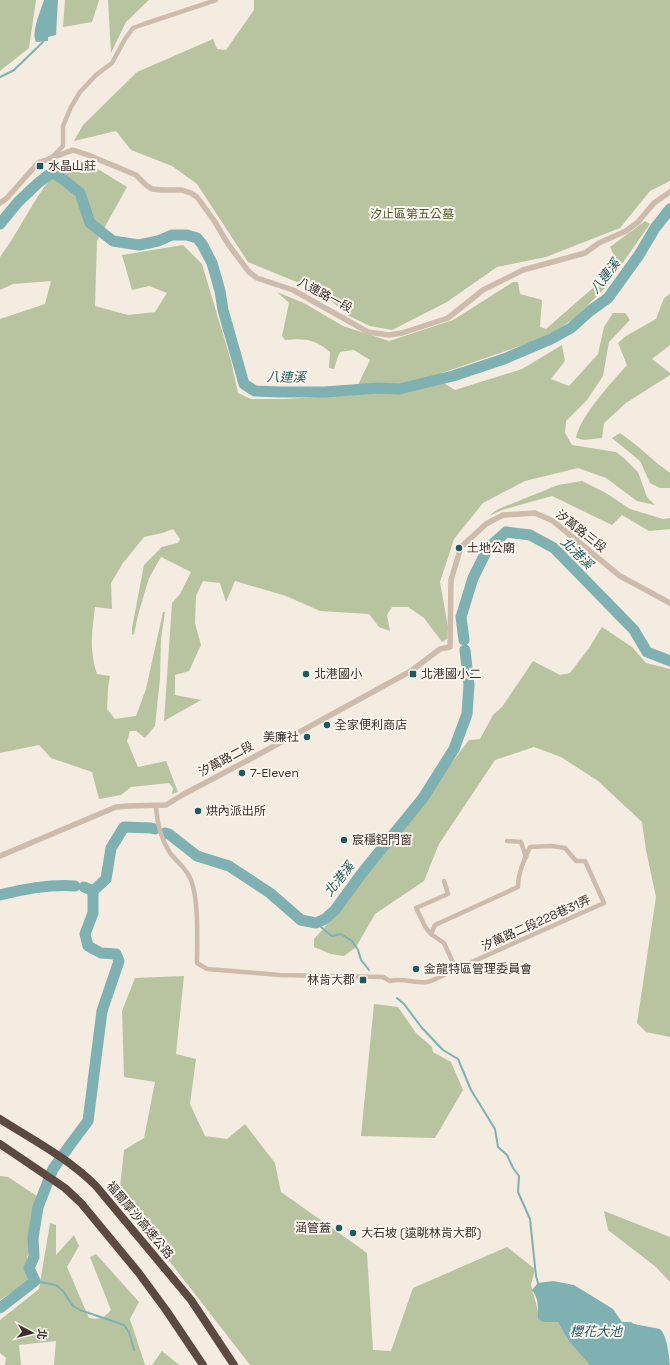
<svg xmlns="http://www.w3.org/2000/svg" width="670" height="1365" font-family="'Space Grotesk','Noto Sans TC',sans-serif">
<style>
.green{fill:#b8c4a0}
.water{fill:#7fb0b2}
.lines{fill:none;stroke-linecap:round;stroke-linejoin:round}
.stream{stroke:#7fb0b2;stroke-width:2}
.river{stroke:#7fb0b2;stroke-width:11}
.minor{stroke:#cdbbac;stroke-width:4.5}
.tertiary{stroke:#cdbbac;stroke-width:5.5}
.motorway{stroke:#5c4a42;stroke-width:8}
.poi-dot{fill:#1f5a5e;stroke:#fbf5ee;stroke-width:1.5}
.labels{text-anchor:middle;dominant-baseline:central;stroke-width:4;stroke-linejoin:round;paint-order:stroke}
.poi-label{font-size:12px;fill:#3b302b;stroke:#fbf5ee;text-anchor:start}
.park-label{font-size:12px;fill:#4a5a2e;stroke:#fbf5ee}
.street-label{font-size:12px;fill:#3b302b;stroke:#fbf5ee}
.water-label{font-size:13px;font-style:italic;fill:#1f5a5e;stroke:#fbf5ee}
</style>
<rect width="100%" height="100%" fill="#f4ebe1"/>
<!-- green -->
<g class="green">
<polygon points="0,0 36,0 29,48 0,71"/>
<polygon points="65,0 99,0 92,22 63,27"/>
<polygon points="108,0 149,0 126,22 111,53"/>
<polygon points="254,0 670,0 670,181 650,191 620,228 546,257 497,267 447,302 392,330 370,326 349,316 321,292 248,262 197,184 172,166 131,150 116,131 74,141 83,125 137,72 213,39 217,49 226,50 254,10"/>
<path d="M60 165 93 166 127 187 97 241 95 306 128 315 155 312 167 293 149 286 132 290 122 255 183 245 202 264 231 361 238 393 251 399H284L353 395 370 360 354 350 340 352 337 359 334 369 329 368 330 352C315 339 305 338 285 340L282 336 289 303 277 292 304 303 343 326 389 341 453 320 513 282H518L520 294 542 300 540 327 546 329 603 279 616 260 610 247 645 221 650 224 605 288 576 317 549 336 442 373 444 383 455 390 522 369 562 345 565 361 551 379 569 386 598 354 604 327 613 313H625L630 320 609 342 603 376 587 400 566 421 565 433 572 445 616 452 625 459 638 472 647 497 655 505 637 501 606 478 578 468 525 481 483 503 454 539 440 582 448 627 447 639 442 642 424 618 408 607H392L387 615 390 631 379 627 369 614 320 611 286 596 235 581 226 602 220 583 203 581 196 596 195 623 201 645 189 671 175 675V695L201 700 164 721 172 603 180 594 191 572 161 557 149 578 138 615 134 634 132 635V628L144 565 162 547 178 543 180 539 173 529 162 533 144 537 123 563 111 583 112 609 95 607C92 632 89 649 97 674L110 676 108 688 107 709 115 719 136 716 146 689 163 612H165L161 639 160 679 155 726 145 738 136 731H130L127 741 138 767 166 761 178 792 172 794 173 788 169 783 131 787 121 795 99 799 92 772 51 758 39 745 0 753V319L45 304 51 281 13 284 0 290V257L11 241 38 196Z"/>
<path d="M670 294V345L652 359 670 373V375L626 403 604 423 602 438 584 440 576 438C580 416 612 382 627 365L618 343 626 336 656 319 664 298Z"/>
<path d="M620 433C638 445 653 461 670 473V488H660L650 483 640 461 612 438Z"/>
<polygon points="582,481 606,493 630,509 663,519 670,518 670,529 649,531 622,515 612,525 552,496 502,510 489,516 495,511 501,508 558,485"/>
<polygon points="602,627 632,647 646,663 670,669 670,1037 646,1032 637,1023 656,897 646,850 642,822 598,781 561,757 534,747 495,760 439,844 424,881 375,914 356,947 344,956 331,954 314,947 314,939 334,917 469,740 480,739 493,715 502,707 533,661 560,675 570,673 589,648"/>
<polygon points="184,976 176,1054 196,1059 190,1104 205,1136 227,1139 245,1124 275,1163 281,1192 325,1223 367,1253 373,1350 391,1351 413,1288 507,1247 535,1269 531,1285 540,1318 555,1315 596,1365 250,1365 119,1196 124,1150 144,1138 155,1082 124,1077 122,1011 135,978"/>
<polygon points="374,1004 398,1007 416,1033 432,1047 433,1052 451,1062 463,1090 435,1138 361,1136"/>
<polygon points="0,1176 8,1177 43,1200 27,1258 34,1277 0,1300"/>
<polygon points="604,1211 670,1237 670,1282 656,1267 608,1230"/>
<path d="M50 1223 56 1225V1255L74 1235 79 1246 67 1267 89 1318C100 1320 104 1318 111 1310L90 1257 96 1254 139 1302 130 1319 145 1365H54L56 1341 19 1345 21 1365H5L6 1358 0 1353V1320L39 1289Z"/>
<polygon points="162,1351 179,1365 152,1365"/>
</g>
<!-- water -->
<g class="water">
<path d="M44 0H58L56 35 48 37V41L36 42C31 32 41 10 44 0Z"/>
<path d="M553 1281 574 1285 613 1309 622 1322H631L634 1324 660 1329C667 1335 669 1356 670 1365H590L569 1341 558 1322H543L538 1319C538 1307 539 1299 532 1290L538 1283Z"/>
</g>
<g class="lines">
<!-- stream -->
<g class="stream">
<polyline points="0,77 14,70 43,42"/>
<polyline points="316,923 332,936 341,934 352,941 358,950 361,960 369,970"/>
<polyline points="397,998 404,1004 422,1028 443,1050 458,1059 471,1090 495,1129 498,1147 507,1155 513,1168 519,1176 518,1192 530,1219 536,1276 538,1283"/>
<polyline points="35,1281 56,1285 63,1291 73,1306 80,1310 124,1325 129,1332 134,1350"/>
</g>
<!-- river -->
<g class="river">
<polyline points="0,224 18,202 37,184 52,172 64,180 80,193 90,223 113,241 139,245 158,241 172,235 187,235 197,238 202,244 212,263 220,291 223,310 244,384 255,391 280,392 325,392 378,388 399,389 453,376 504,359 551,339 571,328 590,311 608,298 639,255 655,228 670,209"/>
<polyline points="464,640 461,617 473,578 488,548 506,532 530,535 554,548 634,630 647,652 670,661"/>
<polyline points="165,833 169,834 197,856 229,866 270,893 301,920 316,923 325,919 335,910 362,873 423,798 454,749 467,714 469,685 465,650"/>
<polyline points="84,887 93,891 106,879 111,848 124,827 151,828 155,829"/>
<path d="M0 895C24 889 50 884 75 886"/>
<polyline points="0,1308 35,1281 29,1268 34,1257 33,1238 38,1207 53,1169 70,1145 88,1121 102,1011 119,961 116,954 101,953 88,946 85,934 93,913 93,891"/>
</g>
<!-- minor -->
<g class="minor">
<polyline points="50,159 63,146 63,126 71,107 80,92 96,75 112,63 125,39 133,28 144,24 216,0"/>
<path d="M156 807C157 823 161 839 170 853 177 862 187 869 191 880 199 901 197 940 197 963L207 969 280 975 383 977 390 981C403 977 414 984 427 982 436 980 447 973 456 969L444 943 431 934 435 925 518 887C518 873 524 860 530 847L552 846 565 848 576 861H585L604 903 456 969"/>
<polyline points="507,841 521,842 526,857"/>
<polyline points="431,934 426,928 416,908 448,894 444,881"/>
</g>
<!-- tertiary -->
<g class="tertiary">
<polyline points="0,203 7,198 38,163 73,150 88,155 136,175 146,185 152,189 162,190 182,190 191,193 197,197 215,222 228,244 249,272 257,278 293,290 368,332 389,335 402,333 448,318 483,290 523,270 585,253 599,243 626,231 638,222 654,203 670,192"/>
<polyline points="0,856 116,807 128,806 166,805 184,794 254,757 411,671 440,649 450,647 451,580 461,547 486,524 503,515 535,513 553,521 620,576 670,603"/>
</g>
<!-- motorway -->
<g class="motorway">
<path d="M0 1119C33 1140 68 1158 96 1186L191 1300 234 1365"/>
<polyline points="0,1144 65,1188 81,1203 138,1272 166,1310 203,1365"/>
</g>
</g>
<!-- markers -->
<g class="poi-dot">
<rect x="36" y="162" width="8" height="8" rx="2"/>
<circle cx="459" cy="548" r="4"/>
<circle cx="306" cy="674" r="4"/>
<rect x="409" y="670" width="8" height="8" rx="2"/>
<circle cx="327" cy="725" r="4"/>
<circle cx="307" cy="737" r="4"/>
<circle cx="242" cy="773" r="4"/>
<circle cx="198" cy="811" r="4"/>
<circle cx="344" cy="840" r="4"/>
<circle cx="416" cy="969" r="4"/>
<rect x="359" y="976" width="8" height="8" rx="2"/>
<circle cx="339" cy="1228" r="4"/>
<circle cx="353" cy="1233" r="4"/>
</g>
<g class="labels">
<!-- poi labels -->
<g class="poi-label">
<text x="48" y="166">水晶山莊</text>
<text x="467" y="548">土地公廟</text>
<text x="314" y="674">北港國小</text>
<text x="421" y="674">北港國小二</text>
<text x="335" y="725">全家便利商店</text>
<text x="299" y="737" text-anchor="end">美廉社</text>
<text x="250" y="773">7-Eleven</text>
<text x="206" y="811">烘內派出所</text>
<text x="352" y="840">宸穩鋁門窗</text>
<text x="424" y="969">金龍特區管理委員會</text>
<text x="355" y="980" text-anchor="end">林肯大郡</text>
<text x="331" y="1228" text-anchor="end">涵管蓋</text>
<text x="361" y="1233">大石坡 (遠眺林肯大郡)</text>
</g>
<!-- park labels -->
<g class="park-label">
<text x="412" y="214">汐止區第五公墓</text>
</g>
<!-- street labels -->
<g class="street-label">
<text transform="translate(325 295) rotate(28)">八連路一段</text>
<text transform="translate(581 531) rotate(38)">汐萬路三段</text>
<text transform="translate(226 759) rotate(-28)">汐萬路二段</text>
<text transform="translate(536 923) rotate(-24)">汐萬路二段228巷31弄</text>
<text transform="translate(140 1220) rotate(50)">福爾摩沙高速公路</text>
</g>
<!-- water labels -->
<g class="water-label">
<text transform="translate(605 276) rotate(-52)">八連溪</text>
<text transform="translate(286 377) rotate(1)">八連溪</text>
<text transform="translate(577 553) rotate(44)">北港溪</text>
<text transform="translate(339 879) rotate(-51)">北港溪</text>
<text x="596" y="1331">櫻花大池</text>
</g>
</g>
<!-- north arrow -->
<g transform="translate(32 1333) rotate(97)" stroke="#fbf5ee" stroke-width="3" paint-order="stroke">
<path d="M0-3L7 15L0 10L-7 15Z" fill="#3b302b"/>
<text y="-6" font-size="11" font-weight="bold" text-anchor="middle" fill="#3b302b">北</text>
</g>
</svg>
